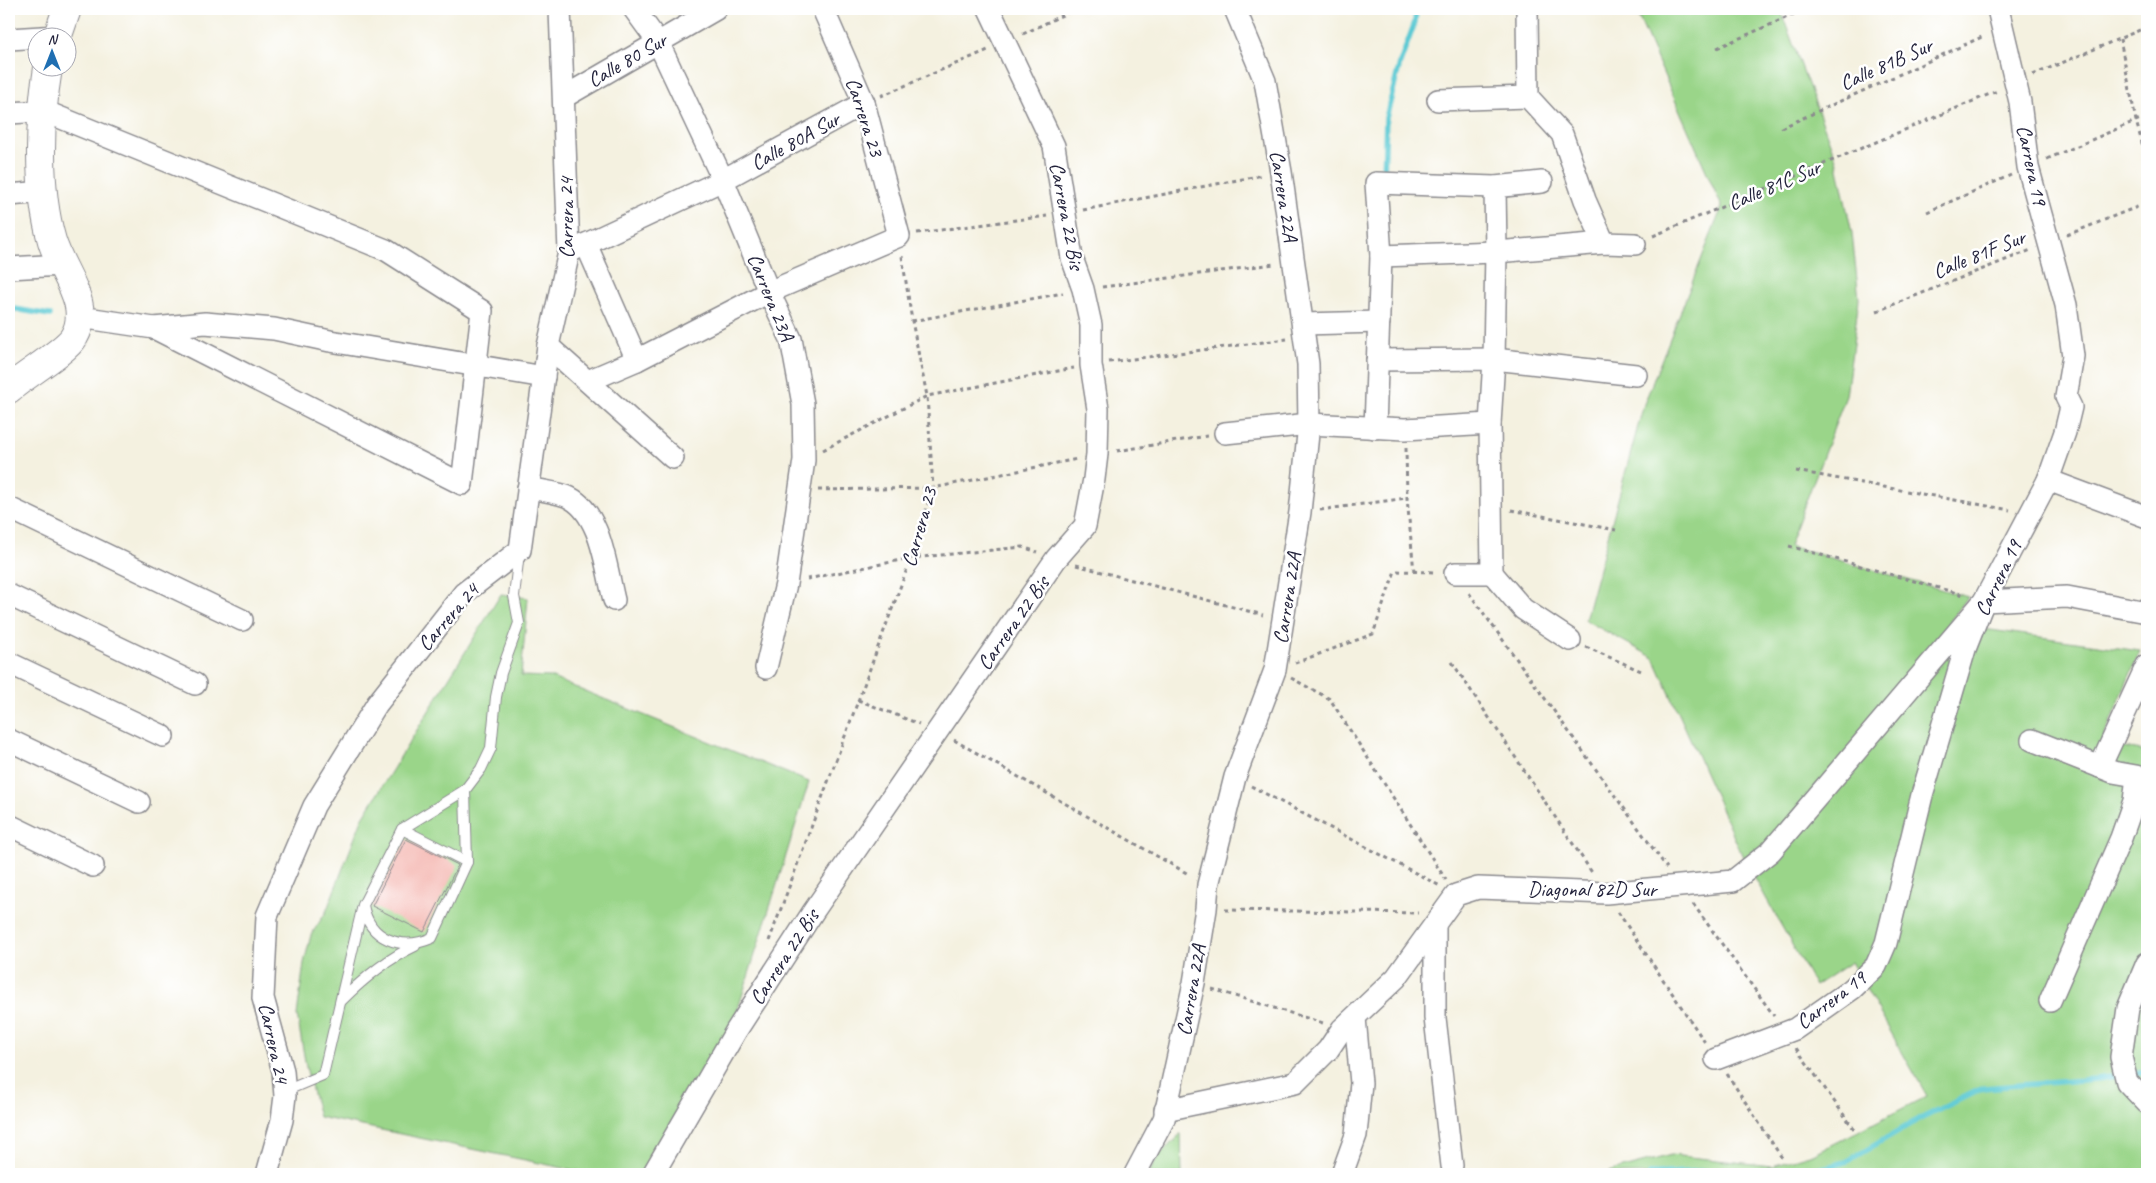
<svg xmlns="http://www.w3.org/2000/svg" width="2156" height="1183" font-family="Caveat,sans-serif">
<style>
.green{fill:#9ad589;stroke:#5e7c62}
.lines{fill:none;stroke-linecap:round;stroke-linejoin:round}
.stream{stroke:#5dcad4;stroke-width:5.5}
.building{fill:#f3aba4}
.lane-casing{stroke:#8b8a8e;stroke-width:12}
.street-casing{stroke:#8b8a8e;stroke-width:24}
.secondary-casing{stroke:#8b8a8e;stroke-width:30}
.path{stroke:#8b8a8e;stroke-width:3;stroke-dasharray:4 4;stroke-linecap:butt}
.lane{stroke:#fff;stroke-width:10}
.street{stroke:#fff;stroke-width:21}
.secondary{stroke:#fff;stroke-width:28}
.labels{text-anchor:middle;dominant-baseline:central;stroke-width:5;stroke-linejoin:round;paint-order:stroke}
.street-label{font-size:21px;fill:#22223b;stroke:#fff}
</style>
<rect width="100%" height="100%" fill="#fff"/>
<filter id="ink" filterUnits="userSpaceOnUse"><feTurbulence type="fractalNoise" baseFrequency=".02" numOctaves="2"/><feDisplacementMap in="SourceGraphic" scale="10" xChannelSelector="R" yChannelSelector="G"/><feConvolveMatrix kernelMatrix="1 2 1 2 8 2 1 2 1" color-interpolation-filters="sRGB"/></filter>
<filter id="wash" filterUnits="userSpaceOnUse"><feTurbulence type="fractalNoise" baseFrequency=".0096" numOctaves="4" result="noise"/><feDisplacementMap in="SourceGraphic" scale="20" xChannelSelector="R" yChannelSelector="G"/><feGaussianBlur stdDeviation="1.12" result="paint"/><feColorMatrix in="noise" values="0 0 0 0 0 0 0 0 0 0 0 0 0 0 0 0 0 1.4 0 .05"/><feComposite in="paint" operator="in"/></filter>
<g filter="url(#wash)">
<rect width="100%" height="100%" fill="#f4f1e0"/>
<!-- green -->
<g class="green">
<polygon points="1635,9 1780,9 1836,159 1852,233 1859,299 1846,396 1789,546 1968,597 1948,624 2140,651 2101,744 2147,752 2147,1174 1601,1174 1671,1155 1772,1166 1813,1154 1927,1096 1851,962 1815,986 1742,855 1654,658 1585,620 1644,404 1722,207"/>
<polygon points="501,594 528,598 521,676 550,677 809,782 733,1025 642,1174 592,1174 319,1117 306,1067 297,1015 304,963 311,935 326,912 362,819"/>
<polygon points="1181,1134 1182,1174 1148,1174 1159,1155"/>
</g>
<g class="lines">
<!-- stream -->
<g class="stream">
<polyline points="1384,177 1386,118 1400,63 1415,22 1416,9"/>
<polyline points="9,308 50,315"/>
<polyline points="1650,1174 1705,1171 1735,1174"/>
<polyline points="1800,1174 1846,1162 1912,1123 1983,1088 2096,1079 2147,1072"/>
</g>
</g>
<g id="blocks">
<!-- building -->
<polygon class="building" points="406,839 458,865 424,932 372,906"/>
</g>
</g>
<g filter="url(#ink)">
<use href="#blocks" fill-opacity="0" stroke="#8b8a8e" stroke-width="1"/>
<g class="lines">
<!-- lane casing -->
<g class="lane-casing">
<g id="lane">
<polyline points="465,790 481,769 491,748 496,697 501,673 519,623 514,596 519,553"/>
<polyline points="402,829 465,790 467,862"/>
<path d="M341 1001C363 979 387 959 415 946"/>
<path d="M285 1091 323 1075 363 905 402 829 467 862 432 938C402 951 369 940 363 905"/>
</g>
</g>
<!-- street casing -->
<g class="street-casing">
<g id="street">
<polyline points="634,9 658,42 723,180 769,292 791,339 803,404 804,460 786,584 766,668"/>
<polyline points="1527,9 1528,97"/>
<polyline points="9,39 58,36"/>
<polyline points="564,97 716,9"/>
<polyline points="1438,100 1528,97 1562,134 1585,200 1604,243"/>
<polyline points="9,113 44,111 386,250 482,311 462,484 154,328"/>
<polyline points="9,195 43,192"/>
<polyline points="586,244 637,360"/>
<polyline points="569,252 723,180 864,103"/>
<polyline points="1381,256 1496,252 1604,243 1635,244"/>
<polyline points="9,268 62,265"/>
<polyline points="80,317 154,328 205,323 274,329 330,341 544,377"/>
<polyline points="1303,324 1379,322"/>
<polyline points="548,346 673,458"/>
<polyline points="1377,360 1494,359 1636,375"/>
<polyline points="588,381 637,360 769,292 899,236 864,103 823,9"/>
<polyline points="1375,428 1381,256 1376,183 1495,187 1542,182"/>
<polyline points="1225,433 1309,424 1405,429 1490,424"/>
<polyline points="2048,480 2147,517"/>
<path d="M528 488C540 490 554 492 566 496 601 510 606 568 614 600"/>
<polyline points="9,508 242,620"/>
<polyline points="1455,573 1492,573 1490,424 1494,359 1496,252 1495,187"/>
<polyline points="1492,573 1523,609 1570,640"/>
<polyline points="9,595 195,684"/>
<polyline points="9,663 163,736"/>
<polyline points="9,740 139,802"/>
<polyline points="2032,740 2113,772 2147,778"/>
<polyline points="2100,767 2147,665"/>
<polyline points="9,825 93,866"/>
<polyline points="1435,925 1435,1018 1452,1166"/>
<polyline points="2147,963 2128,1008 2121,1057 2127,1082 2147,1103"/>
<polyline points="2050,1001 2121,838 2134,801 2137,777"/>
<polyline points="1716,1059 1795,1029 1852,989 1876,966 1886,943 1922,795 1965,649 1984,601 2048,480 2065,432 2071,407 2066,397 2073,356 2066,305 2028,167 2020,102 1998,9"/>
<polyline points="1165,1110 1295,1083 1328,1050 1342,1029 1396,978 1456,895 1478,888 1606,893 1733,881 1771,851 1984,601 2067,597 2147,612"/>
<polyline points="267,1174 282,1120 285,1096 283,1071 263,998 267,916 314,806 377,704 464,593 520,550 548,346 569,252 560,9"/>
<polyline points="653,1174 736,1031 813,912 1056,559 1085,526 1094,479 1097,454 1098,409 1091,365 1091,325 1083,289 1072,258 1054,146 989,9"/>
<polyline points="1135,1174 1164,1119 1194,983 1206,909 1208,885 1235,777 1275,670 1300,512 1309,424 1308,364 1281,172 1265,81 1235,9"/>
<polyline points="1342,1174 1356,1135 1361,1083 1355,1018"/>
</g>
</g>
<!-- secondary casing -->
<g class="secondary-casing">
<g id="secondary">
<polyline points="57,38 67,9"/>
<path d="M9 389C23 376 66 351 74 337 93 305 61 272 52 241 37 189 39 122 48 68"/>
</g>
</g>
<!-- path -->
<g class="path">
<polyline points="1545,13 1556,9"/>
<polyline points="1023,34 1075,9"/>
<polyline points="2120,39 2136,121 2147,161"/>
<polyline points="1717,48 1806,9"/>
<polyline points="2033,75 2147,27"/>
<polyline points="881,96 988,50"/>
<polyline points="1781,128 1984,36"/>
<polyline points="2047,159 2147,116"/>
<polyline points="1083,210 1263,175"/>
<polyline points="1927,212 2011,175"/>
<polyline points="917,233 1047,216"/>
<polyline points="2067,235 2147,203"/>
<polyline points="1653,236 1997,91"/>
<polyline points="1102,287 1274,264"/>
<polyline points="1877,311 2031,250"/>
<polyline points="912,321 1063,293"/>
<polyline points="1109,362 1287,339"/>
<polyline points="1406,448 1407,498 1414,572"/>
<polyline points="823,450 927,396 1074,368"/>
<polyline points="1117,451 1207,436"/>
<polyline points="1796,471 2010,510"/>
<polyline points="818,490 933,488 1077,459"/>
<polyline points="1320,510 1407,498"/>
<polyline points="1511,510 1616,530"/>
<polyline points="1789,546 1964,595"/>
<polyline points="1076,565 1263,615"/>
<polyline points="807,579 911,558 1023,547 1037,552"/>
<polyline points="1469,593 1667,868"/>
<polyline points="1586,647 1641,671"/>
<polyline points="1452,662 1593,874"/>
<polyline points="1295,663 1373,634 1395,571 1436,572"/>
<polyline points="1291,678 1330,699 1446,880"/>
<polyline points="858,700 919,724"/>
<polyline points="954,740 1190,875"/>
<polyline points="1251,786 1440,886"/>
<polyline points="1693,904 1774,1016"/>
<polyline points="1225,910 1418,913"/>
<polyline points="1618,912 1706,1044"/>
<polyline points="769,941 911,558 933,488 927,396 912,321 902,256"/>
<polyline points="1212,989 1323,1023"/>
<polyline points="1796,1048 1854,1129"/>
<polyline points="1727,1074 1782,1158"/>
</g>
<!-- lane -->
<use href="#lane" class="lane"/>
<!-- street -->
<use href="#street" class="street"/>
<!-- secondary -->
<use href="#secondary" class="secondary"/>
</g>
</g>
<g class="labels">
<!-- street labels -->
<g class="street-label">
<text transform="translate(627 60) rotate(-30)">Calle 80 Sur</text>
<text transform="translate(1886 64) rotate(-24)">Calle 81B Sur</text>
<text transform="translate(865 117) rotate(72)">Carrera 23</text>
<text transform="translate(795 141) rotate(-29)">Calle 80A Sur</text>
<text transform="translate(2032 165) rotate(78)">Carrera 19</text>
<text transform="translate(1774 185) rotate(-23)">Calle 81C Sur</text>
<text transform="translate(1284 196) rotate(81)">Carrera 22A</text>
<text transform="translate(1067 216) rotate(79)">Carrera 22 Bis</text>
<text transform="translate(566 218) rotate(-90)">Carrera 24</text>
<text transform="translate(1979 254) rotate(-22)">Calle 81F Sur</text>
<text transform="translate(771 297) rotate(68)">Carrera 23A</text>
<text transform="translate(919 527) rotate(-74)">Carrera 23</text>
<text transform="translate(1998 578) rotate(-64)">Carrera 19</text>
<text transform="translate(1287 598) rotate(-81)">Carrera 22A</text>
<text transform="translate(448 617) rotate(-49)">Carrera 24</text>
<text transform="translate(1013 623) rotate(-55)">Carrera 22 Bis</text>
<text x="1592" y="889">Diagonal 82D Sur</text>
<text transform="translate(784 957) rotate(-57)">Carrera 22 Bis</text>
<text transform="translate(1191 990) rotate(-80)">Carrera 22A</text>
<text transform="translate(1831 1000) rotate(-37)">Carrera 19</text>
<text transform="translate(274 1043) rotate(78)">Carrera 24</text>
</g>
</g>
<!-- margin -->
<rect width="2156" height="1183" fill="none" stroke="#fff" stroke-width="30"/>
<!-- north arrow -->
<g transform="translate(52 52)"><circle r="24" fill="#ffffff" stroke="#a7a7b1"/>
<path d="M0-4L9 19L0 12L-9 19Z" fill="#1f6fb2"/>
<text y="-8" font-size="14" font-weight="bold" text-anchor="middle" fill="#22223b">N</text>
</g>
</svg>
